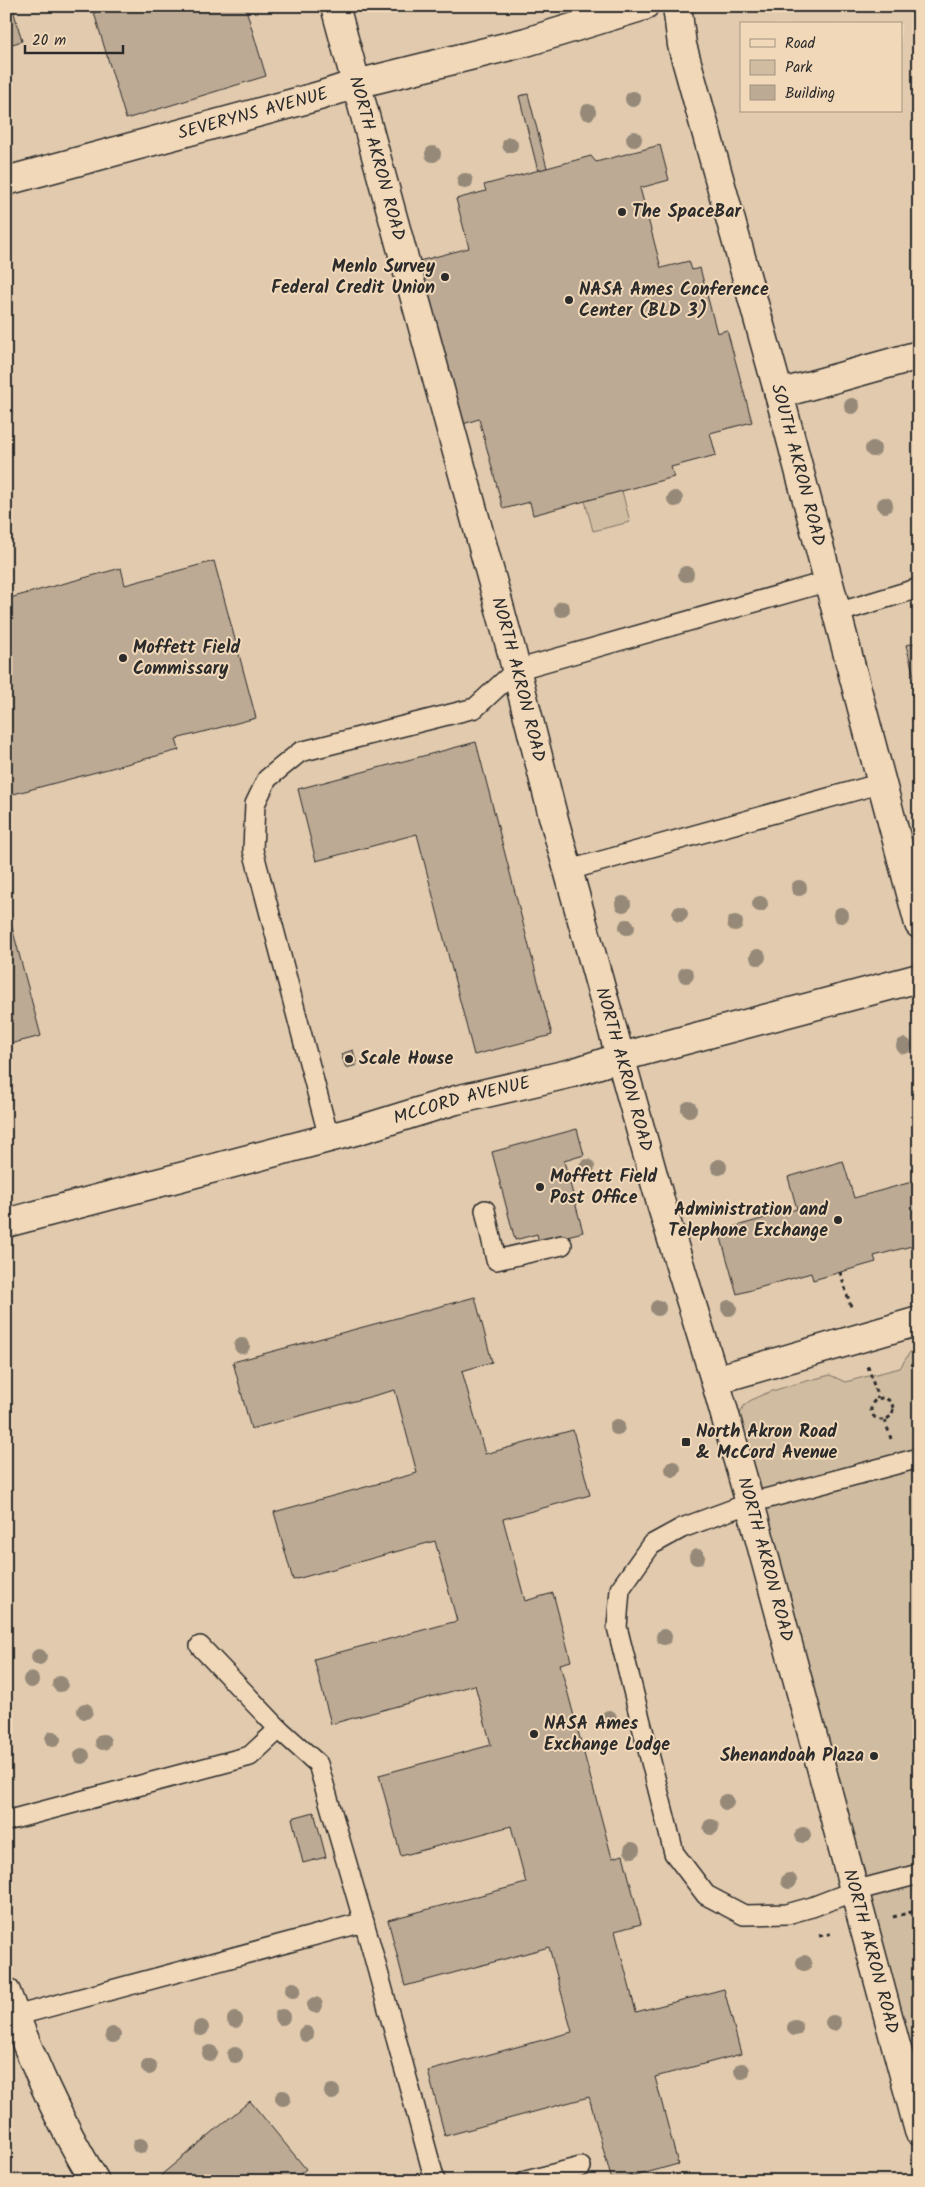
<svg xmlns="http://www.w3.org/2000/svg" width="925" height="2187" font-family="Kalam,sans-serif">
<style>
.built{fill:#e1caae;fill-rule:evenodd}
.green{fill:#d0bca1;stroke:#7e7466}
.building{fill:#bdaa94;stroke:#2b2b2b}
.lines{fill:none;stroke-linecap:round;stroke-linejoin:round}
.service-casing{stroke:#2b2b2b;stroke-width:22}
.minor-casing{stroke:#2b2b2b;stroke-width:31}
.path{stroke:#2b2b2b;stroke-width:3;stroke-dasharray:4 4;stroke-linecap:butt}
.service{stroke:#f1d8b9;stroke-width:19}
.minor{stroke:#f1d8b9;stroke-width:28}
.tree{fill:#968978}
.poi-dot{fill:#2b2b2b;stroke:#f1d8b9;stroke-width:2}
.labels{text-anchor:middle;dominant-baseline:central;stroke-width:4;stroke-linejoin:round;paint-order:stroke}
.street-label{font-size:18px;fill:#2b2b2b;stroke:#f1d8b9}
.poi-label{font-size:18px;font-weight:bold;fill:#2b2b2b;stroke:#f1d8b9;text-anchor:start}
</style>
<rect width="100%" height="100%" fill="#f1d8b9"/>
<filter id="ink" filterUnits="userSpaceOnUse"><feTurbulence type="fractalNoise" baseFrequency=".02" numOctaves="2"/><feDisplacementMap in="SourceGraphic" scale="10" xChannelSelector="R" yChannelSelector="G"/><feConvolveMatrix kernelMatrix="1 2 1 2 8 2 1 2 1" color-interpolation-filters="sRGB"/></filter>
<g filter="url(#ink)">
<!-- built -->
<path class="built" d="M6 6H919V2181H6ZM741 24H901V111H741Z"/>
<!-- green -->
<g class="green">
<polygon points="622,491 630,522 593,531 585,501"/>
<path d="M919 1349V2086L738 1425C739 1419 740 1411 744 1406 753 1393 812 1380 830 1375L845 1382 900 1368 910 1352Z"/>
</g>
<!-- building -->
<g class="building">
<polygon points="6,6 12,6 22,41 6,46"/>
<polygon points="92,6 245,6 266,76 126,119"/>
<polygon points="528,94 547,168 538,171 519,96"/>
<polygon points="660,145 669,180 640,188 661,268 689,261 692,270 700,268 717,333 727,330 752,422 710,433 716,455 671,467 674,477 533,515 530,502 503,509 479,419 463,424 419,261 469,248 456,199 486,191 484,185 591,156 596,162"/>
<polygon points="214,561 256,718 176,739 179,750 6,796 6,599 121,568 125,585"/>
<polygon points="919,642 919,695 906,645"/>
<polygon points="476,742 552,1035 474,1055 417,834 316,861 298,789"/>
<polygon points="6,905 41,1036 6,1045"/>
<polygon points="353,1050 357,1065 346,1068 341,1054"/>
<polygon points="577,1129 584,1155 564,1161 583,1232 539,1243 537,1234 515,1240 492,1152"/>
<polygon points="843,1161 854,1198 919,1180 919,1244 874,1256 876,1262 813,1280 811,1273 737,1294 719,1231 797,1209 788,1177"/>
<polygon points="475,1297 492,1362 462,1371 485,1454 573,1430 590,1495 503,1519 525,1601 553,1593 571,1661 560,1664 612,1858 623,1855 641,1924 615,1931 636,2012 724,1989 741,2054 655,2077 678,2164 617,2181 612,2181 589,2097 445,2136 428,2071 572,2032 549,1947 405,1986 388,1920 526,1883 511,1826 401,1856 379,1775 491,1745 475,1685 331,1724 314,1659 457,1621 435,1541 293,1580 274,1512 417,1473 395,1390 251,1429 233,1362"/>
<polygon points="314,1812 326,1857 303,1863 292,1818"/>
<polygon points="250,2101 306,2169 292,2181 166,2181 161,2175"/>
</g>
<g class="lines">
<!-- service casing -->
<g class="service-casing">
<g id="service">
<polyline points="837,613 919,588"/>
<polyline points="569,870 882,783"/>
<polyline points="329,1138 253,850 255,804 267,779 300,752 475,708 516,670 829,581"/>
<polyline points="485,1210 496,1260 562,1245"/>
<polyline points="919,1458 750,1503 682,1528 651,1545 620,1589 617,1627 674,1853 706,1895 744,1915 787,1914 812,1907 854,1891 919,1874"/>
<polyline points="200,1646 279,1729 318,1764 372,1950 435,2181"/>
<polyline points="6,1821 250,1756 279,1729"/>
<polyline points="15,2016 364,1922"/>
<polyline points="526,2181 581,2167"/>
</g>
</g>
<!-- minor casing -->
<g class="minor-casing">
<g id="minor">
<path id="s1" d="M335 6 512 653 553 816 662 1207 715 1380 750 1503 919 2131"/>
<path id="s2" d="M677 6 682 45 779 394 919 924"/>
<path id="s3" d="M6 181 319 96 356 84 526 42 644 6"/>
<polyline points="779,394 919,355"/>
<path id="s4" d="M6 1223 359 1130 456 1100 572 1073 621 1057 919 978"/>
<polyline points="715,1380 919,1321"/>
<path d="M6 1992C31 2058 58 2121 95 2181"/>
</g>
</g>
<!-- path -->
<g class="path">
<polyline points="840,1272 852,1310"/>
<polyline points="868,1366 878,1399"/>
<circle cx="882" cy="1409" r="11"/>
<polyline points="885,1420 891,1439"/>
<polyline points="893,1917 919,1910"/>
<polyline points="819,1936 834,1933"/>
</g>
<!-- service -->
<use href="#service" class="service"/>
<!-- minor -->
<use href="#minor" class="minor"/>
</g>
<!-- trees -->
<g class="tree">
<circle cx="633" cy="99" r="8"/>
<circle cx="588" cy="112" r="8"/>
<circle cx="634" cy="139" r="8"/>
<circle cx="510" cy="145" r="8"/>
<circle cx="433" cy="154" r="8"/>
<circle cx="465" cy="181" r="8"/>
<circle cx="852" cy="406" r="8"/>
<circle cx="873" cy="449" r="8"/>
<circle cx="675" cy="499" r="8"/>
<circle cx="885" cy="505" r="8"/>
<circle cx="686" cy="574" r="8"/>
<circle cx="562" cy="609" r="8"/>
<circle cx="799" cy="888" r="8"/>
<circle cx="623" cy="904" r="8"/>
<circle cx="760" cy="904" r="8"/>
<circle cx="680" cy="914" r="8"/>
<circle cx="841" cy="915" r="8"/>
<circle cx="735" cy="923" r="8"/>
<circle cx="627" cy="927" r="8"/>
<circle cx="758" cy="957" r="8"/>
<circle cx="686" cy="975" r="8"/>
<circle cx="904" cy="1046" r="8"/>
<circle cx="689" cy="1109" r="8"/>
<circle cx="587" cy="1167" r="8"/>
<circle cx="719" cy="1167" r="8"/>
<circle cx="658" cy="1308" r="8"/>
<circle cx="729" cy="1308" r="8"/>
<circle cx="242" cy="1346" r="8"/>
<circle cx="617" cy="1427" r="8"/>
<circle cx="673" cy="1469" r="8"/>
<circle cx="697" cy="1557" r="8"/>
<circle cx="664" cy="1637" r="8"/>
<circle cx="39" cy="1657" r="8"/>
<circle cx="31" cy="1680" r="8"/>
<circle cx="60" cy="1684" r="8"/>
<circle cx="85" cy="1711" r="8"/>
<circle cx="609" cy="1718" r="8"/>
<circle cx="53" cy="1739" r="8"/>
<circle cx="103" cy="1742" r="8"/>
<circle cx="82" cy="1756" r="8"/>
<circle cx="726" cy="1802" r="8"/>
<circle cx="711" cy="1827" r="8"/>
<circle cx="803" cy="1835" r="8"/>
<circle cx="632" cy="1850" r="8"/>
<circle cx="789" cy="1881" r="8"/>
<circle cx="804" cy="1963" r="8"/>
<circle cx="293" cy="1990" r="8"/>
<circle cx="315" cy="2005" r="8"/>
<circle cx="282" cy="2017" r="8"/>
<circle cx="235" cy="2020" r="8"/>
<circle cx="833" cy="2023" r="8"/>
<circle cx="201" cy="2028" r="8"/>
<circle cx="795" cy="2028" r="8"/>
<circle cx="306" cy="2034" r="8"/>
<circle cx="113" cy="2035" r="8"/>
<circle cx="210" cy="2053" r="8"/>
<circle cx="235" cy="2055" r="8"/>
<circle cx="149" cy="2067" r="8"/>
<circle cx="742" cy="2071" r="8"/>
<circle cx="332" cy="2092" r="8"/>
<circle cx="283" cy="2098" r="8"/>
<circle cx="140" cy="2146" r="8"/>
</g>
</g>
<!-- markers -->
<g class="poi-dot">
<circle cx="622" cy="212" r="5"/>
<circle cx="445" cy="277" r="5"/>
<circle cx="569" cy="300" r="5"/>
<circle cx="123" cy="658" r="5"/>
<circle cx="349" cy="1059" r="5"/>
<circle cx="540" cy="1187" r="5"/>
<circle cx="838" cy="1220" r="5"/>
<rect x="681" y="1437" width="10" height="10" rx="2.5"/>
<circle cx="534" cy="1734" r="5"/>
<circle cx="874" cy="1756" r="5"/>
</g>
<g class="labels">
<!-- street labels -->
<g class="street-label">
<text stroke="none"><textPath href="#s3" startOffset="256">SEVERYNS AVENUE</textPath></text>
<text stroke="none"><textPath href="#s1" startOffset="158">NORTH AKRON ROAD</textPath></text>
<text stroke="none"><textPath href="#s2" startOffset="475">SOUTH AKRON ROAD</textPath></text>
<text stroke="none"><textPath href="#s1" startOffset="698">NORTH AKRON ROAD</textPath></text>
<text stroke="none"><textPath href="#s1" startOffset="1102">NORTH AKRON ROAD</textPath></text>
<text stroke="none"><textPath href="#s4" startOffset="472">MCCORD AVENUE</textPath></text>
<text stroke="none"><textPath href="#s1" startOffset="1612">NORTH AKRON ROAD</textPath></text>
<text stroke="none"><textPath href="#s1" startOffset="2018">NORTH AKRON ROAD</textPath></text>
</g>
<!-- poi labels -->
<g class="poi-label">
<text x="632" y="212">The SpaceBar</text>
<text x="435" y="267" text-anchor="end">Menlo Survey<tspan x="435" dy="21">Federal Credit Union</tspan></text>
<text x="579" y="290">NASA Ames Conference<tspan x="579" dy="21">Center (BLD 3)</tspan></text>
<text x="133" y="648">Moffett Field<tspan x="133" dy="21">Commissary</tspan></text>
<text x="359" y="1059">Scale House</text>
<text x="550" y="1177">Moffett Field<tspan x="550" dy="21">Post Office</tspan></text>
<text x="828" y="1210" text-anchor="end">Administration and<tspan x="828" dy="21">Telephone Exchange</tspan></text>
<text x="696" y="1432">North Akron Road<tspan x="696" dy="21">&amp; McCord Avenue</tspan></text>
<text x="544" y="1724">NASA Ames<tspan x="544" dy="21">Exchange Lodge</tspan></text>
<text x="864" y="1756" text-anchor="end">Shenandoah Plaza</text>
</g>
</g>
<!-- margin -->
<rect width="925" height="2187" fill="none" stroke="#f1d8b9" stroke-width="25"/>
<rect x="12" y="12" width="900" height="2162" fill="none" stroke="#2b2b2b" stroke-width="2" filter="url(#ink)"/>
<!-- legend -->
<rect x="740" y="22" width="162" height="90" fill="#f1d8b9" stroke="#a29380"/>
<rect x="750" y="39" width="25" height="8" fill="#f1d8b9" stroke="#a29380"/>
<text x="785" y="48" font-size="15" fill="#2b2b2b">Road</text>
<rect x="750" y="60" width="25" height="15" fill="#d0bca1" stroke="#a29380"/>
<text x="785" y="72" font-size="15" fill="#2b2b2b">Park</text>
<rect x="750" y="85" width="25" height="15" fill="#bdaa94" stroke="#a29380"/>
<text x="785" y="98" font-size="15" fill="#2b2b2b">Building</text>
<!-- scale -->
<path d="M25 45v8h98v-8" fill="none" stroke="#2b2b2b" stroke-width="2.5"/>
<text x="32" y="45" font-size="15" fill="#2b2b2b" stroke="#f1d8b9" stroke-width="4" paint-order="stroke">20 m</text>
</svg>
